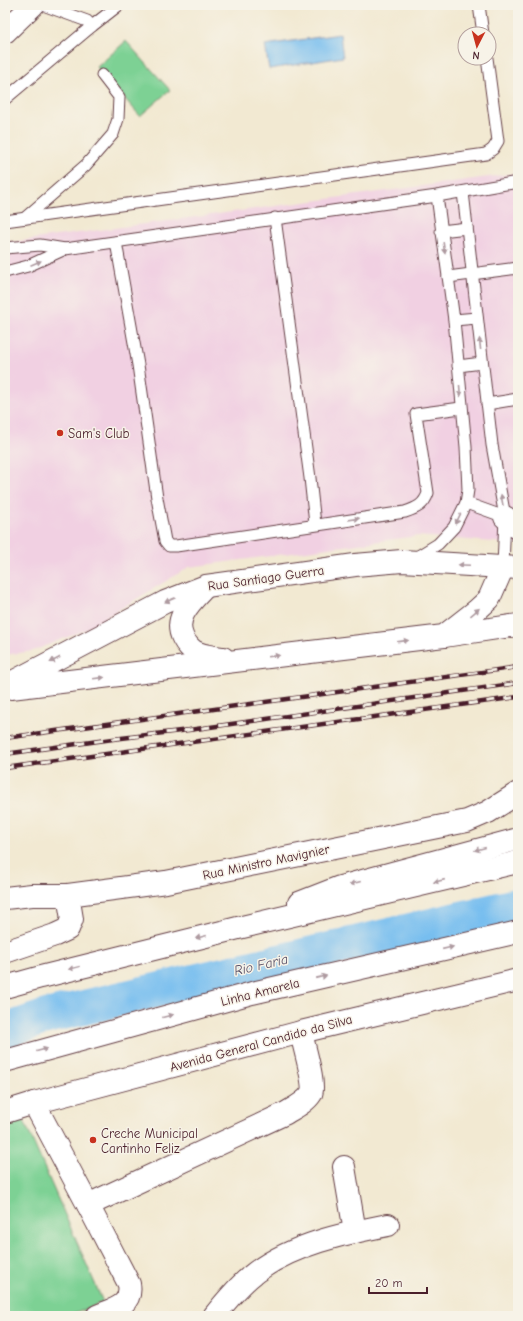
<svg xmlns="http://www.w3.org/2000/svg" width="523" height="1321" font-family="'Comic Neue',sans-serif">
<style>
.built{fill:#f1d0e2}
.green{fill:#7dd194;stroke:#647860}
.water{fill:#77beef;stroke:#606e8d}
.lines{fill:none;stroke-linecap:round;stroke-linejoin:round}
.river{stroke:#77beef;stroke-width:35}
.service-casing{stroke:#633d44;stroke-width:13}
.minor-casing{stroke:#633d44;stroke-width:24}
.secondary-casing{stroke:#633d44;stroke-width:24}
.motorway-casing{stroke:#633d44;stroke-width:24}
.service{stroke:#fff;stroke-width:11}
.minor{stroke:#fff;stroke-width:22}
.secondary{stroke:#fff;stroke-width:22}
.motorway{stroke:#fff;stroke-width:22}
.rail-casing{stroke:#4a1f2b;stroke-width:4.5}
.rail{stroke:#f7f3e8;stroke-width:3;stroke-dasharray:9;stroke-linecap:butt}
.oneway{fill:#ae9aa0}
.poi-dot{fill:#c8321e;stroke:#f7f3e8;stroke-width:1.5}
.labels{text-anchor:middle;dominant-baseline:central;stroke-width:3;stroke-linejoin:round;paint-order:stroke}
.poi-label{font-size:13px;fill:#4a1f2b;stroke:#f7f3e8;text-anchor:start}
.street-label{font-size:13px;fill:#4a1f2b;stroke:#f7f3e8}
.water-label{font-size:14px;font-style:italic;fill:#584f66;stroke:#f7f3e8}
</style>
<rect width="100%" height="100%" fill="#f7f3e8"/>
<filter id="ink" filterUnits="userSpaceOnUse"><feTurbulence type="fractalNoise" baseFrequency=".025" numOctaves="2"/><feDisplacementMap in="SourceGraphic" scale="8" xChannelSelector="R" yChannelSelector="G"/><feConvolveMatrix kernelMatrix="1 2 1 2 8 2 1 2 1" color-interpolation-filters="sRGB"/></filter>
<filter id="wash" filterUnits="userSpaceOnUse"><feTurbulence type="fractalNoise" baseFrequency=".012" numOctaves="4" result="noise"/><feDisplacementMap in="SourceGraphic" scale="16" xChannelSelector="R" yChannelSelector="G"/><feGaussianBlur stdDeviation="0.9" result="paint"/><feColorMatrix in="noise" values="0 0 0 0 0 0 0 0 0 0 0 0 0 0 0 0 0 1.4 0 .05"/><feComposite in="paint" operator="in"/></filter>
<g filter="url(#wash)">
<rect width="100%" height="100%" fill="#f2e9d2"/>
<!-- built -->
<polygon class="built" points="518,173 518,544 417,536 189,567 87,629 33,651 5,655 5,243"/>
<!-- green -->
<g class="green">
<polygon points="126,41 170,90 140,116 97,67"/>
<polygon points="21,1114 103,1302 69,1316 5,1316 5,1121"/>
</g>
<!-- water -->
<polygon class="water" points="340,34 343,57 269,69 265,45"/>
<g class="lines">
<!-- river -->
<polyline class="river" points="5,1031 48,1016 518,905"/>
</g>
</g>
<g filter="url(#ink)">
<g class="lines">
<!-- service casing -->
<g class="service-casing">
<g id="service">
<polyline points="43,5 87,21 92,26"/>
<polyline points="479,5 483,34"/>
<polyline points="5,99 92,26 119,5"/>
<polyline points="463,192 492,445 505,517 503,567"/>
<polyline points="25,218 86,165 113,134 118,119 119,97 102,75"/>
<polyline points="275,218 310,478 315,524"/>
<polyline points="5,221 486,154 493,149 498,141 487,58"/>
<polyline points="441,231 467,228"/>
<path d="M116 242 138 365 157 498 165 541 169 546H176L405 512C417 508 424 505 428 493L416 414 461 408"/>
<polyline points="5,248 40,245 65,249 437,196 518,182"/>
<polyline points="5,272 28,266 65,249"/>
<polyline points="448,277 518,268"/>
<polyline points="454,320 477,318"/>
<polyline points="458,366 482,363"/>
<polyline points="487,404 518,399"/>
<polyline points="466,503 505,517"/>
<polyline points="414,558 420,555 438,544 454,527 466,503 468,490 466,447 454,320 437,196"/>
</g>
</g>
<!-- minor casing -->
<g class="minor-casing">
<g id="minor">
<polyline points="5,898 32,895 68,895 166,882 467,821 488,812 518,793"/>
<polyline points="5,952 55,935 68,929 72,919 68,895"/>
<path d="M34 1103 88 1205 129 1284C133 1306 113 1309 97 1316"/>
<polyline points="5,1112 34,1103 301,1032 518,980"/>
<polyline points="344,1167 355,1232"/>
<path d="M88 1205 286 1113C294 1108 306 1102 311 1094 316 1085 303 1044 301 1032"/>
<path d="M214 1316C226 1301 240 1284 256 1272 294 1244 342 1234 388 1225"/>
</g>
</g>
<!-- secondary casing -->
<g class="secondary-casing">
<g id="secondary">
<polyline points="5,32 33,5"/>
<polyline points="505,517 518,528"/>
<path d="M204 588C191 602 173 618 183 638 186 644 192 651 198 653 206 656 215 657 223 658"/>
<polyline points="5,686 165,602 206,586 355,565 402,561 518,568"/>
<polyline points="11,688 444,636 476,611 489,599 503,567"/>
</g>
</g>
<!-- motorway casing -->
<g class="motorway-casing">
<g id="motorway">
<polyline points="444,636 518,625"/>
<polyline points="299,903 340,887 518,839"/>
<polyline points="5,987 41,977 238,928 518,862"/>
<polyline points="5,1061 252,993 518,932"/>
</g>
</g>
<!-- service -->
<use href="#service" class="service"/>
<!-- minor -->
<use href="#minor" class="minor"/>
<!-- secondary -->
<use href="#secondary" class="secondary"/>
<!-- motorway -->
<use href="#motorway" class="motorway"/>
<!-- rail casing -->
<g class="rail-casing">
<g id="rail">
<polyline points="5,738 518,667"/>
<polyline points="5,754 113,739 189,730 518,683"/>
<polyline points="5,768 518,697"/>
</g>
</g>
<!-- rail -->
<use href="#rail" class="rail"/>
</g>
<!-- one-way arrows -->
<defs><path id="oneway-solid" d="M-6-.8H1V-3.2L6.5 0L1 3.2V.8H-6Z"/></defs>
<g class="oneway">
<use href="#oneway-solid" transform="translate(444 248) rotate(82)"/>
<use href="#oneway-solid" transform="translate(36 263) rotate(-23)"/>
<use href="#oneway-solid" transform="translate(480 344) rotate(-96)"/>
<use href="#oneway-solid" transform="translate(460 391) rotate(85)"/>
<use href="#oneway-solid" transform="translate(502 500) rotate(-100)"/>
<use href="#oneway-solid" transform="translate(354 519) rotate(-8)"/>
<use href="#oneway-solid" transform="translate(458 519) rotate(116)"/>
<use href="#oneway-solid" transform="translate(464 565) rotate(-177)"/>
<use href="#oneway-solid" transform="translate(170 600) rotate(157)"/>
<use href="#oneway-solid" transform="translate(475 612) rotate(-40)"/>
<use href="#oneway-solid" transform="translate(403 641) rotate(-7)"/>
<use href="#oneway-solid" transform="translate(274 656) rotate(-7)"/>
<use href="#oneway-solid" transform="translate(55 660) rotate(152)"/>
<use href="#oneway-solid" transform="translate(99 678) rotate(-7)"/>
<use href="#oneway-solid" transform="translate(480 849) rotate(165)"/>
<use href="#oneway-solid" transform="translate(439 881) rotate(167)"/>
<use href="#oneway-solid" transform="translate(355 883) rotate(165)"/>
<use href="#oneway-solid" transform="translate(201 937) rotate(166)"/>
<use href="#oneway-solid" transform="translate(448 948) rotate(-13)"/>
<use href="#oneway-solid" transform="translate(74 968) rotate(166)"/>
<use href="#oneway-solid" transform="translate(321 977) rotate(-13)"/>
<use href="#oneway-solid" transform="translate(168 1016) rotate(-15)"/>
<use href="#oneway-solid" transform="translate(42 1050) rotate(-15)"/>
</g>
</g>
<!-- markers -->
<g class="poi-dot">
<circle cx="60" cy="433" r="4"/>
<circle cx="93" cy="1140" r="4"/>
</g>
<g class="labels">
<!-- poi labels -->
<g class="poi-label">
<text x="68" y="433">Sam's Club</text>
<text x="101" y="1133">Creche Municipal<tspan x="101" dy="15">Cantinho Feliz</tspan></text>
</g>
<!-- street labels -->
<g class="street-label">
<text transform="translate(266 578) rotate(-8)">Rua Santiago Guerra</text>
<text transform="translate(266 862) rotate(-12)">Rua Ministro Mavignier</text>
<text transform="translate(260 992) rotate(-14)">Linha Amarela</text>
<text transform="translate(261 1043) rotate(-15)">Avenida General Candido da Silva</text>
</g>
<!-- water labels -->
<g class="water-label">
<text transform="translate(261 965) rotate(-13)">Rio Faria</text>
</g>
</g>
<!-- margin -->
<rect width="523" height="1321" fill="none" stroke="#f7f3e8" stroke-width="20"/>
<!-- north arrow -->
<g transform="translate(477 46) rotate(186)"><circle r="19" fill="#f7f3e8" stroke="#b29e9c"/>
<path d="M0-3L7 15L0 10L-7 15Z" fill="#c8321e"/>
<text y="-6" font-size="11" font-weight="bold" text-anchor="middle" fill="#4a1f2b">N</text>
</g>
<!-- scale -->
<path d="M369 1287v6h58v-6" fill="none" stroke="#4a1f2b" stroke-width="2"/>
<text x="375" y="1287" font-size="12" fill="#4a1f2b" stroke="#f7f3e8" stroke-width="3" paint-order="stroke">20 m</text>
</svg>
